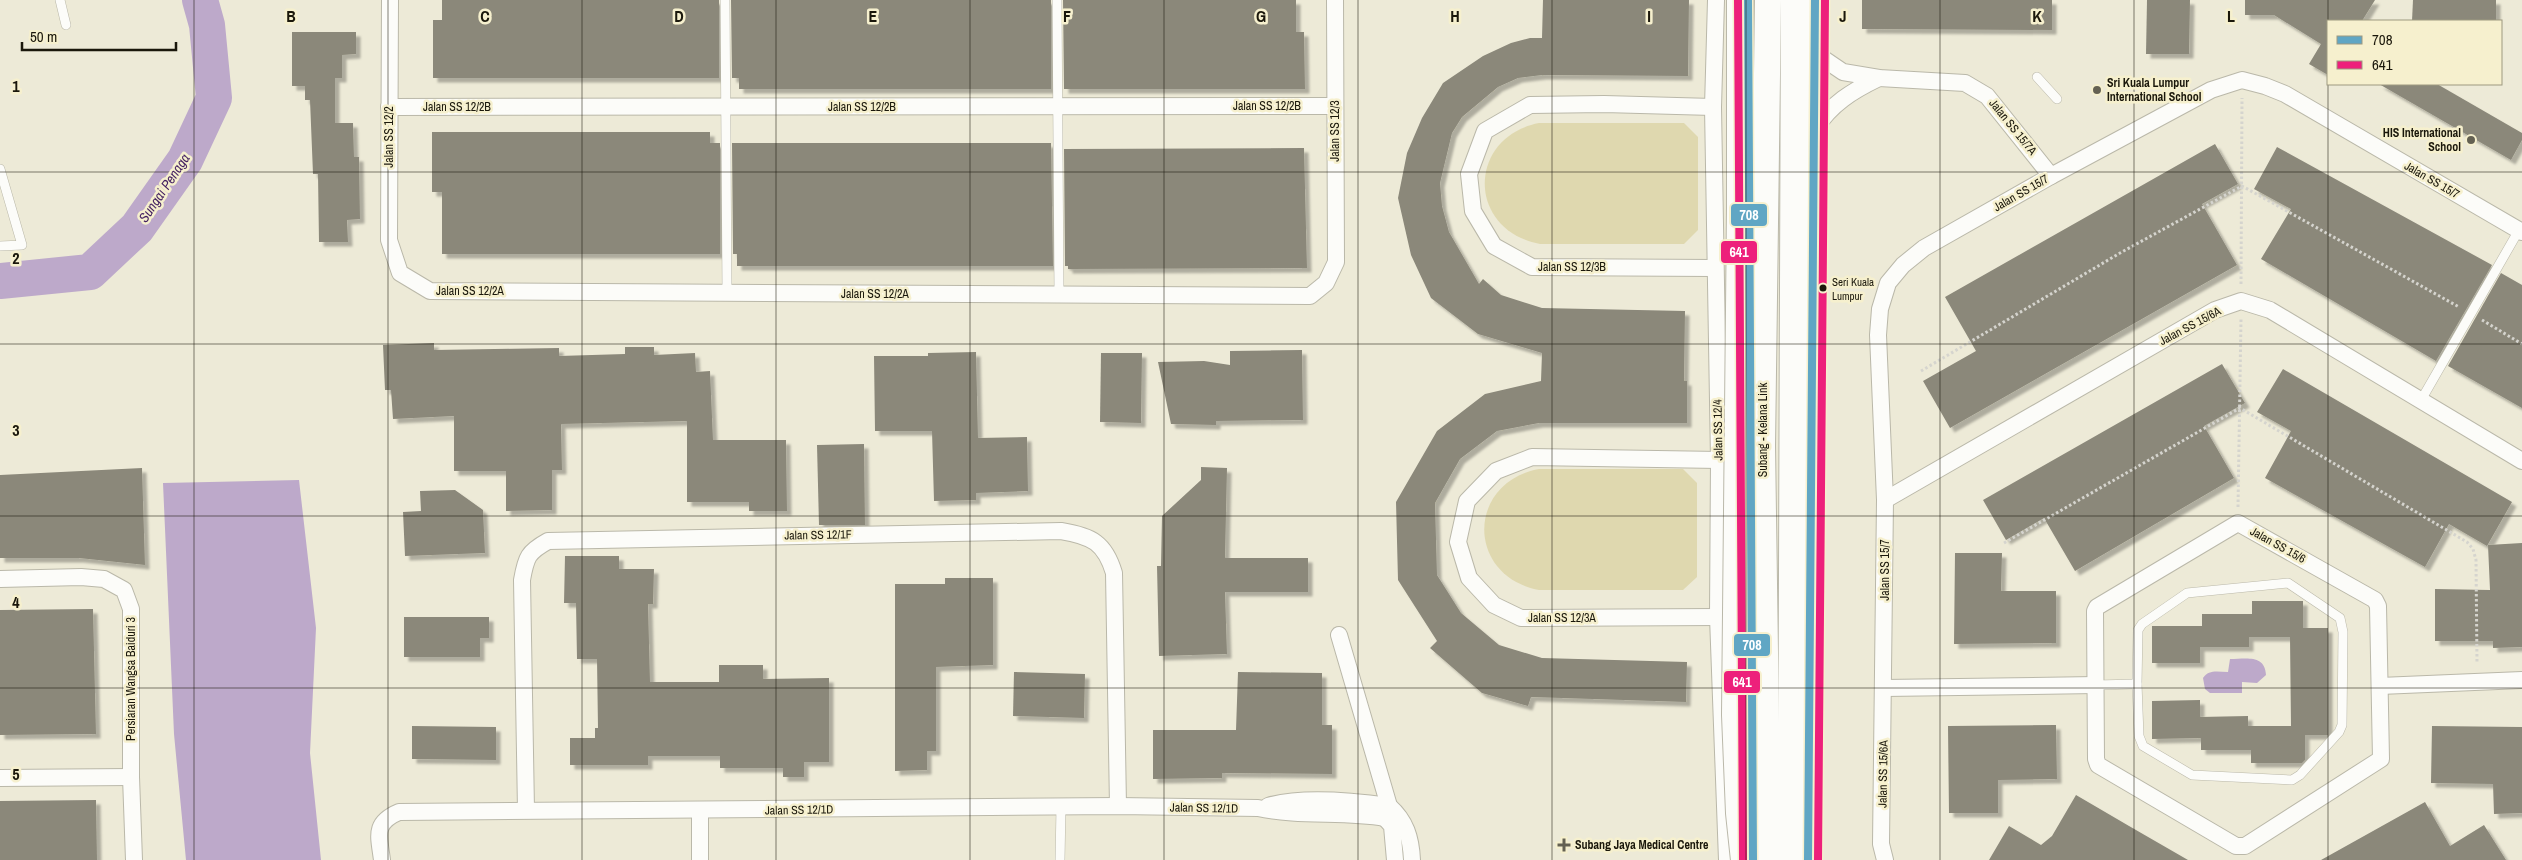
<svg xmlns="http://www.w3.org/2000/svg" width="2522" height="860" font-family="'Archivo Narrow',sans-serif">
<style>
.green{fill:#dfd8af}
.water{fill:#bda9ca}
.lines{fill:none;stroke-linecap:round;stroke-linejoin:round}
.river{stroke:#bda9ca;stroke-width:36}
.building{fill:#8b887a;filter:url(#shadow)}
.lane-casing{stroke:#bab8a9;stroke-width:10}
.street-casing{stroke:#bab8a9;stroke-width:18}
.secondary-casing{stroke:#bab8a9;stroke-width:25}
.primary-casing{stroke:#bab8a9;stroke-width:28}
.path{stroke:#d5d4ce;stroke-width:3;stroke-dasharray:2.5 2.5;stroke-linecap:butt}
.lane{stroke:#fcfcf9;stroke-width:9}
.street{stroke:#fcfcf9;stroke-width:16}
.secondary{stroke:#fcfcf9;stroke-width:24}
.primary{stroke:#fcfcf9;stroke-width:26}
.primary-bridge-casing{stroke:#bab8a9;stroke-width:28;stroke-linecap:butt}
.primary-bridge{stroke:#fcfcf9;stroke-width:26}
.bus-1-casing{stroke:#f6f0ce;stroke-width:11}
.bus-2-casing{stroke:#f6f0ce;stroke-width:11}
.bus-1{stroke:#60a6c4;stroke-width:8}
.bus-2{stroke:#ed207b;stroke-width:8}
.grid{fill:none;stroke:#1a170b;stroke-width:1;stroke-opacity:0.55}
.poi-dot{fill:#646152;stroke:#f6f0ce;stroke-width:2}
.bus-dot{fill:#1a170b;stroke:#f6f0ce;stroke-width:2}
.labels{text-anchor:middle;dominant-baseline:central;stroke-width:5;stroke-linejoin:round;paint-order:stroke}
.bus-label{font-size:11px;fill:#1a170b;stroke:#f6f0ce;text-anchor:start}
.poi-label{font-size:12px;font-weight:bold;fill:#1a170b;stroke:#f6f0ce;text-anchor:start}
.street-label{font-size:12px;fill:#1a170b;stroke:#f6f0ce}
.water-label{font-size:14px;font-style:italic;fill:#431f60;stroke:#f6f0ce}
.grid-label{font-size:16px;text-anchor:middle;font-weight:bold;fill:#1a170b;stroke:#f6f0ce;stroke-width:5;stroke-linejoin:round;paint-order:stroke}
.line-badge{stroke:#f6f0ce;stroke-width:2}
.badge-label{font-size:14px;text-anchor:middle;font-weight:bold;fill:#fff}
</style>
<defs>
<filter id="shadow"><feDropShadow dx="4.5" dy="4.5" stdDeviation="1" flood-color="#0004"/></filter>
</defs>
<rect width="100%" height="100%" fill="#edead7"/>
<!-- green -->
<g class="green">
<path d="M1539 123H1684L1698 137V230L1684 244H1540C1466 230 1467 137 1539 123Z"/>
<path d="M1539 469H1683L1697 483V577L1683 590H1539C1466 576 1466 483 1539 469Z"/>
</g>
<!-- water -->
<g class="water">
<polygon points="299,480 316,628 310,753 321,860 186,860 174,734 163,483"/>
<path d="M2230 659C2246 659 2265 654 2266 675L2257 683 2242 682V693H2210L2205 689 2203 678C2209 669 2218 672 2228 672Z"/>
</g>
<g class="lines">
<!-- river -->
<polyline class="river" points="0,281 90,272 137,228 185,160 214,98 207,25 200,0"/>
</g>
<!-- building -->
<g class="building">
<polygon points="442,0 719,0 719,78 433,78 433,20 442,20"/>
<polygon points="731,0 1051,0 1051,89 739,89 739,78 732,78"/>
<polygon points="1063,0 1296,0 1296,32 1304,32 1305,89 1064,89"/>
<polygon points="1543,0 1689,0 1688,76 1542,75 1518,78 1498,87 1462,117 1452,133 1440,183 1442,206 1449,232 1479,284 1483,279 1501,295 1542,308 1685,311 1684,381 1687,381 1687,423 1539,423 1497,431 1460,459 1435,503 1437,575 1461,613 1499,645 1542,658 1687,662 1686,702 1531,697 1528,706 1482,693 1430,648 1437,641 1398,580 1396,502 1437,431 1485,394 1541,381 1542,353 1478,334 1431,298 1411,255 1398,198 1407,153 1422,118 1443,83 1483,56 1511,43 1530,38 1542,38"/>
<polygon points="1862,0 2052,0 2052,30 1862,29"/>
<polygon points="2147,0 2190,0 2189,54 2146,54"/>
<polygon points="2245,0 2375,0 2362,21 2328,21 2328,75 2309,64 2321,44 2274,15 2245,15"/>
<polygon points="2413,0 2496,0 2496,21 2412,21"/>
<polygon points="292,32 356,32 356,54 342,55 342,78 335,78 335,123 353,123 354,157 359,157 360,219 347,220 348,242 319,242 318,174 313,174 310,100 305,100 305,86 292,86"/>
<polygon points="2379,84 2437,84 2522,133 2522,140 2511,160"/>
<polygon points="432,132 710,132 710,143 720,143 720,254 442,254 442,192 432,192"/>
<polygon points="732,143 1051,143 1053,266 737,266 737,254 733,254"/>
<polygon points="2215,144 2238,184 2202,204 2237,265 1950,428 1923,381 1976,351 1945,297"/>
<polygon points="2277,147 2492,265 2436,361 2261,259 2291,209 2254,189"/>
<polygon points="1304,148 1307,268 1068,269 1068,266 1065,266 1064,149"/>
<polygon points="2501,273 2522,285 2522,408 2448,366"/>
<polygon points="434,343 434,350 559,348 559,356 625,354 625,347 654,347 654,355 695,353 696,372 710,371 713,440 786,440 787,511 749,511 749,502 687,502 687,421 561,424 562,470 552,470 552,510 506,511 506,471 454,471 454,416 393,419 391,390 385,390 383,345"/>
<polygon points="1302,350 1303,420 1216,421 1216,425 1171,424 1158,362 1204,361 1230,365 1230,351"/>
<polygon points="976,352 978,438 1027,437 1028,491 976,493 976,500 934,501 932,431 875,431 874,356 928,356 928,353"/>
<polygon points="1101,353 1142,353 1141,423 1100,422"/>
<polygon points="2222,364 2245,403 2204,426 2234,478 2075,571 2044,518 2006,540 1983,500"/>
<polygon points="2283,369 2512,502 2487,546 2449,524 2425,567 2265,478 2291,431 2257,412"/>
<polygon points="864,444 865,525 819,525 817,445"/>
<polygon points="1201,467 1227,468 1225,558 1308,558 1308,592 1225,592 1227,654 1159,656 1157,566 1161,566 1162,516 1201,480"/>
<polygon points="142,468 145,565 79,558 0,558 0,475"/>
<polygon points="455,490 483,510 485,553 405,556 403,512 421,511 420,491"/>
<polygon points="2522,543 2522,647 2493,648 2493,641 2435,641 2435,589 2490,590 2488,545"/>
<polygon points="1955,553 2002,553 2001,591 2056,591 2056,643 1954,644"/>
<polygon points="565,556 619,556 619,569 654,569 653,604 648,604 650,682 719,682 719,665 763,665 763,679 829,678 829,762 804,762 804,777 783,777 783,768 720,768 720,756 648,756 648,765 570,765 570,738 595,738 595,728 598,728 597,659 577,659 576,603 564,603"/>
<polygon points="945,578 993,578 993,665 936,667 936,751 927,751 927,770 895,771 895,584 945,584"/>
<polygon points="2252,601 2303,601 2303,628 2328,628 2328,735 2305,735 2305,760 2302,763 2251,763 2251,750 2201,750 2201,738 2152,739 2152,701 2200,700 2200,717 2248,716 2248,726 2291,726 2290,637 2249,637 2249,647 2200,647 2200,663 2152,663 2152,626 2202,626 2202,614 2252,614"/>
<polygon points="93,609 96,734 0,735 0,610"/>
<polygon points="404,617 489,617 489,638 480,638 480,657 404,657"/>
<polygon points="1014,672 1085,674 1084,718 1013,716"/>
<polygon points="1238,672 1322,673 1322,725 1332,725 1332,774 1222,773 1222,778 1153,779 1153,730 1236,730"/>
<polygon points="2056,725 2057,779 1998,780 1998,813 1949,813 1948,726"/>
<polygon points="412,726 496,727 496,760 412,759"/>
<polygon points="2432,726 2522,727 2522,813 2494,814 2493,784 2431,783"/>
<polygon points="2076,795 2129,826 2188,860 1989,860 2009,826 2041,845 2052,836"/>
<polygon points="96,800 97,860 0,860 0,801"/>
<polygon points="2425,802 2450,846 2484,825 2506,860 2321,860"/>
</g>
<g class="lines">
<!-- lane casing -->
<g class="lane-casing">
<g id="lane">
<polyline points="60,0 66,25"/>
<polyline points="725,0 727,293"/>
<polyline points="1057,0 1059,295"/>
<polyline points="2037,77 2057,99"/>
<polyline points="0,169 22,245 0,246"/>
<polyline points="2420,402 2519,230"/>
<polygon points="2288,583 2340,618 2343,632 2342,725 2339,732 2300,775 2292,780 2192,775 2143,746 2139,736 2137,684 2138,630 2142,624 2187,593"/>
<polyline points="2096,685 2137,684"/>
<polyline points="1060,860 1061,807"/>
</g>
</g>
<!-- street casing -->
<g class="street-casing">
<g id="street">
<polyline points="390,0 389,240 400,273 430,291 1310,296 1326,283 1336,262 1335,0"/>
<polyline points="1716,0 1713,107 1719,460 1718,617 1727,860"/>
<polyline points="1815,53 1843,72 1879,78 1965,83 1987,96 2051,176"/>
<polyline points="389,107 1335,106"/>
<polyline points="1713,107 1604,104 1530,105 1485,131 1469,174 1473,211 1494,246 1532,267 1714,268"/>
<path d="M1815 129C1831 104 1852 91 1879 78"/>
<polyline points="1885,500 2215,310 2241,301 2270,310 2522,461"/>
<polygon points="2238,523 2375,600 2378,606 2381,759 2245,846 2236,846 2098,765 2096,759 2095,611 2097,607"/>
<polyline points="0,579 81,577 104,579 124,590 131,609 131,777 134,860"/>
<polyline points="1718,617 1521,618 1494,605 1469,578 1458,542 1467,501 1496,471 1532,457 1719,460"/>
<polyline points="1339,635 1389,806 1385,818"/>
<polyline points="2380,686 2522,680"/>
<polyline points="1884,688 2096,685"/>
<polyline points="0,778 131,777"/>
<path d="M1268 806C1301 796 1354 801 1389 806"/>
<path d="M1389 806C1406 821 1411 838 1412 860"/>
<path d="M526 810 522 580C526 557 528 552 548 541L1061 531C1092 536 1105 543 1114 573L1118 806"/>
<polyline points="700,811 700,860"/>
<polyline points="1385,818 1392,826 1395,860"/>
<path d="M382 860C379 836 373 823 399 812L1118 806 1258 808C1300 817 1343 811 1385 818"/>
<polyline points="1885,860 1881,844 1885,500 1878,335 1880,309 1888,283 1903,265 1924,248 2051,176 2211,90 2242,80 2265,86 2285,94 2522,232"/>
</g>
</g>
<!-- secondary casing -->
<g class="secondary-casing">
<g id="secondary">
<polyline points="1752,607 1752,846"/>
<polyline points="1808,860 1815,0"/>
</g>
</g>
<!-- primary casing -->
<g class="primary-casing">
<g id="primary">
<polyline points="1768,0 1762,446 1768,860"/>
<polyline points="1740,208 1740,0"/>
<polyline points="1791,860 1794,0"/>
</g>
</g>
<!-- path -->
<g class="path">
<polyline points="2241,284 2242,98"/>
<polyline points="2482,320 2522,344"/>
<polyline points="1921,371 2120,253 2242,186 2459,307"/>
<polyline points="2238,507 2241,318"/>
<polyline points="2004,543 2240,408 2467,542 2473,549 2476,560 2477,664"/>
</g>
<!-- lane -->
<use href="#lane" class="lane"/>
<!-- street -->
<use href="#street" class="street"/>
<!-- secondary -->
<use href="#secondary" class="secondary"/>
<!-- primary -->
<use href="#primary" class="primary"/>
<!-- primary-bridge casing -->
<g class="primary-bridge-casing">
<polyline id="primary-bridge" points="1740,208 1735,715 1739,813 1744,860"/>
</g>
<!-- primary-bridge -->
<use href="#primary-bridge" class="primary-bridge"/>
<!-- bus-1 casing -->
<g class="bus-1-casing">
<g id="bus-1">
<polyline points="1748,0 1753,860"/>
<polyline points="1808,860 1815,0"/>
</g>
</g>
<!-- bus-2 casing -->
<g class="bus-2-casing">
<g id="bus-2">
<polyline points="1738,0 1743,860"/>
<polyline points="1818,860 1825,0"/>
</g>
</g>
<!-- bus-1 -->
<use href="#bus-1" class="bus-1"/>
<!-- bus-2 -->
<use href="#bus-2" class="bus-2"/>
</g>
<!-- grid -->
<path class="grid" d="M194 0V860M388 0V860M582 0V860M776 0V860M970 0V860M1164 0V860M1358 0V860M1552 0V860M1746 0V860M1940 0V860M2134 0V860M2328 0V860M0 172H2522M0 344H2522M0 516H2522M0 688H2522"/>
<!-- markers -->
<g class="poi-dot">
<circle cx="2097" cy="90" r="5"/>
<circle cx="2471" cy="140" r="5"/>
<path d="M1561.5 837.5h5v5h5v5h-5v5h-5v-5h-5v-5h5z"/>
</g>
<circle class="bus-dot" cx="1823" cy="288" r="4.5"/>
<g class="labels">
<!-- bus labels -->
<g class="bus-label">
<text x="1832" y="282">Seri Kuala<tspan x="1832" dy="14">Lumpur</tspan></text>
</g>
<!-- poi labels -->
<g class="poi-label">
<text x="2107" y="83">Sri Kuala Lumpur<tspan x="2107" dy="14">International School</tspan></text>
<text x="2461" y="133" text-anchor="end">HIS International<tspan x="2461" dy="14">School</tspan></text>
<text x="1575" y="845">Subang Jaya Medical Centre</text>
</g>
<!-- street labels -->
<g class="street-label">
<text x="1267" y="106">Jalan SS 12/2B</text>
<text x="457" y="107">Jalan SS 12/2B</text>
<text x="862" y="107">Jalan SS 12/2B</text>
<text transform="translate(2013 127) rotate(51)">Jalan SS 15/7A</text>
<text transform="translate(1335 131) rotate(-90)">Jalan SS 12/3</text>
<text transform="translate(389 137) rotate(-90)">Jalan SS 12/2</text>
<text transform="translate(2432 180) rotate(30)">Jalan SS 15/7</text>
<text transform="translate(2021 193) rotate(-30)">Jalan SS 15/7</text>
<text x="1572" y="267">Jalan SS 12/3B</text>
<text x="470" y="291">Jalan SS 12/2A</text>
<text x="875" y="294">Jalan SS 12/2A</text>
<text transform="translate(2190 326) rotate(-28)">Jalan SS 15/6A</text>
<text transform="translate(1718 430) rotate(-91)">Jalan SS 12/4</text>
<text transform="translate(1763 430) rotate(-90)">Subang - Kelana Link</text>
<text transform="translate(818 535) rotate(-1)">Jalan SS 12/1F</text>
<text transform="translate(2278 545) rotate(29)">Jalan SS 15/6</text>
<text transform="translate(1885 570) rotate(-90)">Jalan SS 15/7</text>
<text x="1562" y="618">Jalan SS 12/3A</text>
<text transform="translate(131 679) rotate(-90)">Persiaran Wangsa Baiduri 3</text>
<text transform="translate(1883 774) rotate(-89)">Jalan SS 15/6A</text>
<text transform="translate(1204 808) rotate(1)">Jalan SS 12/1D</text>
<text transform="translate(799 810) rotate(-1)">Jalan SS 12/1D</text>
</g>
<!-- water labels -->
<g class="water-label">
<text transform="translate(164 188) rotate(-56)">Sungai Penaga</text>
</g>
</g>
<g class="grid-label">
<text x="291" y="22">B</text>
<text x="485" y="22">C</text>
<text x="679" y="22">D</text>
<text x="873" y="22">E</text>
<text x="1067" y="22">F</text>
<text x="1261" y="22">G</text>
<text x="1455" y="22">H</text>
<text x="1649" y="22">I</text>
<text x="1843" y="22">J</text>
<text x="2037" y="22">K</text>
<text x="2231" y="22">L</text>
<text x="16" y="92">1</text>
<text x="16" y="264">2</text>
<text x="16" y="436">3</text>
<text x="16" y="608">4</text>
<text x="16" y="780">5</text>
</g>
<g class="line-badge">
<rect x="1730" y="203" width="38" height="24" rx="5" fill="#60a6c4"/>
<rect x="1720" y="240" width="38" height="24" rx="5" fill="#ed207b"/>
<rect x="1733" y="633" width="38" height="24" rx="5" fill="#60a6c4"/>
<rect x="1723" y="670" width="38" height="24" rx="5" fill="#ed207b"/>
</g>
<g class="badge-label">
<text x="1749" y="220">708</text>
<text x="1739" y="257">641</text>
<text x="1752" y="650">708</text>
<text x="1742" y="687">641</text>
</g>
<!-- legend -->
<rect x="2327" y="20" width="175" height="65" fill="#f6f0ce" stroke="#9e9980"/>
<rect x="2337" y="36" width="25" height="8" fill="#60a6c4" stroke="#9e9980"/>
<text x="2372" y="45" font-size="15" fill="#1a170b">708</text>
<rect x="2337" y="61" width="25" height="8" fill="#ed207b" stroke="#9e9980"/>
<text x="2372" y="70" font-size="15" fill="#1a170b">641</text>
<!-- scale -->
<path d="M22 42v8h154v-8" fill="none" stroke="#1a170b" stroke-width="2.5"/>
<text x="30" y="42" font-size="15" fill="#1a170b" stroke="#f6f0ce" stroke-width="4" paint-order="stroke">50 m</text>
</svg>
